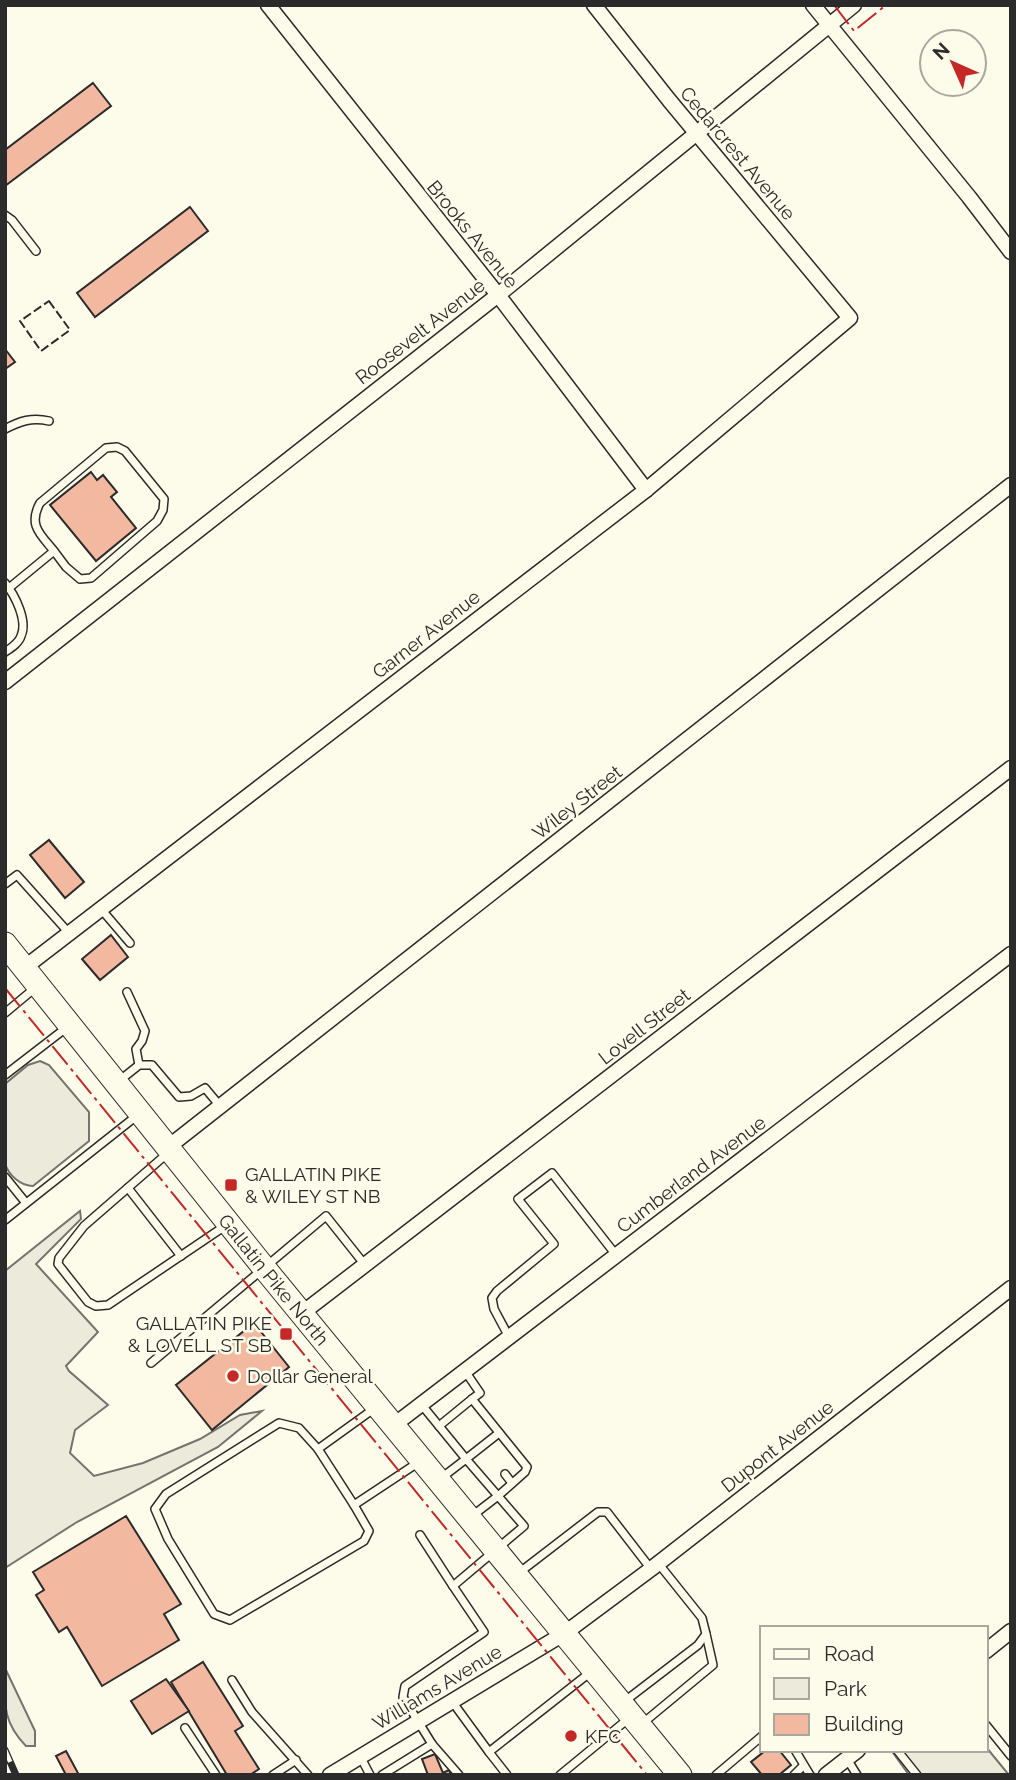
<svg xmlns="http://www.w3.org/2000/svg" width="1016" height="1780" font-family="Raleway,sans-serif">
<style>
.green{fill:#ecebdb;stroke:#74746e;stroke-width:2}
.parking{fill:#eceadb;stroke:#74746e;stroke-width:2}
.building{fill:#f2b8a0;stroke:#2b2b2b;stroke-width:2}
.lines{fill:none;stroke-linecap:round;stroke-linejoin:round}
.service-casing{stroke:#2b2b2b;stroke-width:10}
.minor-casing{stroke:#2b2b2b;stroke-width:17}
.primary-casing{stroke:#2b2b2b;stroke-width:25}
.service{stroke:#fdfbea;stroke-width:7}
.minor{stroke:#fdfbea;stroke-width:14}
.primary{stroke:#fdfbea;stroke-width:23}
.rail-casing{stroke:#2b2b2b;stroke-width:7}
.rail{stroke:#fdfbea;stroke-width:4.5;stroke-dasharray:13;stroke-linecap:butt}
.fence{stroke:#2b2b2b;stroke-width:2;stroke-dasharray:9 3.5;stroke-linecap:butt}
.power{stroke:#c62828;stroke-width:2;stroke-dasharray:24 5 3.5 5;stroke-linecap:butt}
.poi-dot{fill:#c62828;stroke:#fdfbea;stroke-width:2.5}
.labels{text-anchor:middle;dominant-baseline:central;stroke-width:5;stroke-linejoin:round;paint-order:stroke}
.street-label{font-size:19px;fill:#2b2b2b;stroke:#fdfbea}
.poi-label{font-size:19px;fill:#2b2b2b;stroke:#fdfbea;text-anchor:start}
</style>
<rect width="100%" height="100%" fill="#fdfbea"/>
<!-- green -->
<g class="green">
<path d="M40 1061 49 1065 89 1112V1141L33 1186C21 1186 8 1175 5 1163 2 1144 5 1105 5 1084L28 1065Z"/>
<polygon points="80,1211 81,1219 36,1264 98,1332 66,1366 69,1371 108,1405 75,1430 70,1453 94,1476 143,1463 200,1439 240,1415 262,1411 218,1447 77,1522 5,1568 5,1271"/>
<path d="M5 1668 35 1731V1746H26C1 1721 5 1701 5 1668Z"/>
</g>
<!-- parking -->
<polygon class="parking" points="986,1747 1009,1775 909,1775 891,1750 986,1750"/>
<!-- building -->
<g class="building">
<polygon points="93,83 111,106 5,186 5,150"/>
<polygon points="190,207 208,231 95,317 77,293"/>
<polygon points="5,349 15,362 5,369"/>
<polygon points="91,472 97,480 103,475 117,492 111,497 136,528 96,561 50,505"/>
<polygon points="49,840 84,882 65,898 30,855"/>
<polygon points="111,935 128,957 100,980 82,959"/>
<polygon points="254,1323 289,1367 212,1430 176,1385"/>
<polygon points="126,1516 181,1604 164,1614 179,1640 102,1686 67,1627 59,1632 36,1595 44,1590 33,1572"/>
<polygon points="203,1662 243,1726 235,1731 259,1769 250,1775 227,1775 171,1682"/>
<polygon points="166,1679 189,1711 152,1734 131,1701"/>
<polygon points="766,1750 779,1750 791,1765 779,1775 762,1775 751,1762"/>
<polygon points="66,1751 79,1775 66,1775 56,1756"/>
<polygon points="435,1754 443,1773 449,1770 451,1775 428,1775 422,1759"/>
</g>
<g class="lines">
<!-- service casing -->
<g class="service-casing">
<g id="service">
<polyline points="5,215 12,220 36,251"/>
<path d="M5 429C20 421 32 417 49 421"/>
<path d="M5 583C15 595 28 621 21 636 19 643 11 648 5 652"/>
<path d="M9 588 54 551 66 567 80 579 91 578 157 521 163 510 164 499 125 451 117 447 106 448 40 503C28 525 40 534 54 551"/>
<polyline points="5,884 17,875 69,933"/>
<polyline points="101,909 130,943"/>
<polyline points="127,992 145,1031 142,1041 136,1049 139,1065"/>
<polyline points="5,1013 35,988"/>
<polyline points="5,1075 66,1028"/>
<polyline points="119,1081 139,1065 152,1065 179,1097 191,1096 205,1088 220,1106"/>
<polyline points="169,1152 84,1226 59,1258 58,1264 88,1302 96,1306 108,1305 225,1226"/>
<polyline points="5,1177 26,1203"/>
<polyline points="128,1188 181,1256"/>
<polyline points="5,1220 139,1114"/>
<polyline points="509,1337 494,1309 492,1298 497,1291 554,1244 518,1199 552,1173 616,1255"/>
<polyline points="151,1363 326,1216 365,1265"/>
<polyline points="472,1399 439,1426 466,1459 499,1433"/>
<polyline points="421,1404 439,1426"/>
<polyline points="375,1408 318,1449 354,1505 419,1462"/>
<polyline points="318,1449 299,1428 279,1423 166,1494 155,1509 168,1539 214,1614 230,1620 364,1541 369,1531 354,1505"/>
<polyline points="505,1474 512,1483"/>
<polyline points="440,1479 466,1459 498,1496 525,1472 527,1467 472,1399 480,1393 465,1371"/>
<polyline points="420,1535 453,1586"/>
<polyline points="520,1572 598,1512 607,1512 651,1569"/>
<polyline points="232,1680 252,1712 308,1775"/>
<polyline points="451,1700 489,1752"/>
<polyline points="625,1701 698,1645 706,1634 702,1618 658,1563"/>
<polyline points="643,1723 713,1665 706,1634"/>
<polyline points="986,1725 1011,1756"/>
<polyline points="185,1728 216,1775"/>
<polyline points="432,1744 459,1775"/>
<polyline points="795,1750 810,1775"/>
<polyline points="897,1750 917,1775"/>
<polyline points="360,1756 370,1775"/>
<polyline points="847,1759 857,1775"/>
<polyline points="273,1775 296,1760"/>
<polyline points="382,1775 432,1744 403,1697 405,1686 484,1632 453,1586 524,1526 498,1496 472,1516"/>
<polyline points="507,1775 489,1752 592,1671"/>
<polyline points="560,1775 628,1719"/>
<polyline points="716,1775 762,1736"/>
<polyline points="794,1775 803,1766"/>
</g>
</g>
<!-- minor casing -->
<g class="minor-casing">
<g id="minor">
<polyline points="268,5 498,295 646,490"/>
<polyline points="813,5 969,197 1011,252"/>
<polyline points="5,682 498,295 854,5"/>
<polyline points="24,968 646,490 850,318 669,100 594,5"/>
<polyline points="167,1148 1011,485"/>
<polyline points="301,1314 1011,768"/>
<polyline points="394,1425 1011,954"/>
<polyline points="986,1651 1011,1631"/>
<polyline points="330,1775 565,1633 651,1569 1011,1288"/>
<polyline points="826,1775 858,1750"/>
</g>
</g>
<!-- primary casing -->
<g class="primary-casing">
<g id="primary">
<path id="s1" d="M5 944 265 1269 680 1775"/>
</g>
</g>
<!-- service -->
<use href="#service" class="service"/>
<!-- minor -->
<use href="#minor" class="minor"/>
<!-- primary -->
<use href="#primary" class="primary"/>
<!-- rail casing -->
<g class="rail-casing">
<polyline id="rail" points="5,1750 16,1775"/>
</g>
<!-- rail -->
<use href="#rail" class="rail"/>
<!-- fence -->
<polygon class="fence" points="49,301 70,330 41,351 20,321"/>
<!-- power -->
<g class="power">
<polyline points="834,5 854,31 886,5"/>
<polyline points="5,988 647,1775"/>
</g>
</g>
<!-- markers -->
<g class="poi-dot">
<rect x="224" y="1178" width="14" height="14" rx="3.5"/>
<rect x="279" y="1327" width="14" height="14" rx="3.5"/>
<circle cx="233" cy="1376" r="7"/>
<circle cx="571" cy="1736" r="7"/>
</g>
<g class="labels">
<!-- street labels -->
<g class="street-label">
<text transform="translate(738 153) rotate(50)">Cedarcrest Avenue</text>
<text transform="translate(473 234) rotate(51)">Brooks Avenue</text>
<text transform="translate(420 331) rotate(-38)">Roosevelt Avenue</text>
<text transform="translate(426 634) rotate(-38)">Garner Avenue</text>
<text transform="translate(577 802) rotate(-38)">Wiley Street</text>
<text transform="translate(644 1026) rotate(-38)">Lovell Street</text>
<text transform="translate(691 1174) rotate(-37)">Cumberland Avenue</text>
<text stroke="none"><textPath href="#s1" startOffset="430">Gallatin Pike North</textPath></text>
<text transform="translate(777 1446) rotate(-38)">Dupont Avenue</text>
<text transform="translate(437 1687) rotate(-31)">Williams Avenue</text>
</g>
<!-- poi labels -->
<g class="poi-label">
<text x="245" y="1174">GALLATIN PIKE<tspan x="245" dy="22">&amp; WILEY ST NB</tspan></text>
<text x="272" y="1323" text-anchor="end">GALLATIN PIKE<tspan x="272" dy="22">&amp; LOVELL ST SB</tspan></text>
<text x="247" y="1376">Dollar General</text>
<text x="585" y="1736">KFC</text>
</g>
</g>
<!-- border -->
<rect width="1016" height="1780" fill="none" stroke="#2b2b2b" stroke-width="14"/>
<!-- legend -->
<rect x="760" y="1626" width="228" height="126" fill="#fdfbea" stroke="#a9a89e" stroke-width="2"/>
<rect x="774" y="1649" width="35" height="10" fill="#fdfbea" stroke="#a9a89e" stroke-width="2"/>
<text x="824" y="1661" font-size="21" fill="#2b2b2b">Road</text>
<rect x="774" y="1678" width="35" height="21" fill="#ecebdb" stroke="#a9a89e" stroke-width="2"/>
<text x="824" y="1696" font-size="21" fill="#2b2b2b">Park</text>
<rect x="774" y="1714" width="35" height="21" fill="#f2b8a0" stroke="#a9a89e" stroke-width="2"/>
<text x="824" y="1731" font-size="21" fill="#2b2b2b">Building</text>
<!-- north arrow -->
<g transform="translate(953 63) rotate(315)"><circle r="33" fill="#fdfbea" stroke="#a9a89e" stroke-width="2"/>
<path d="M0-5L12 26L0 18L-12 26Z" fill="#c62828"/>
<text y="-10" font-size="19" font-weight="bold" text-anchor="middle" fill="#2b2b2b">N</text>
</g>
</svg>
